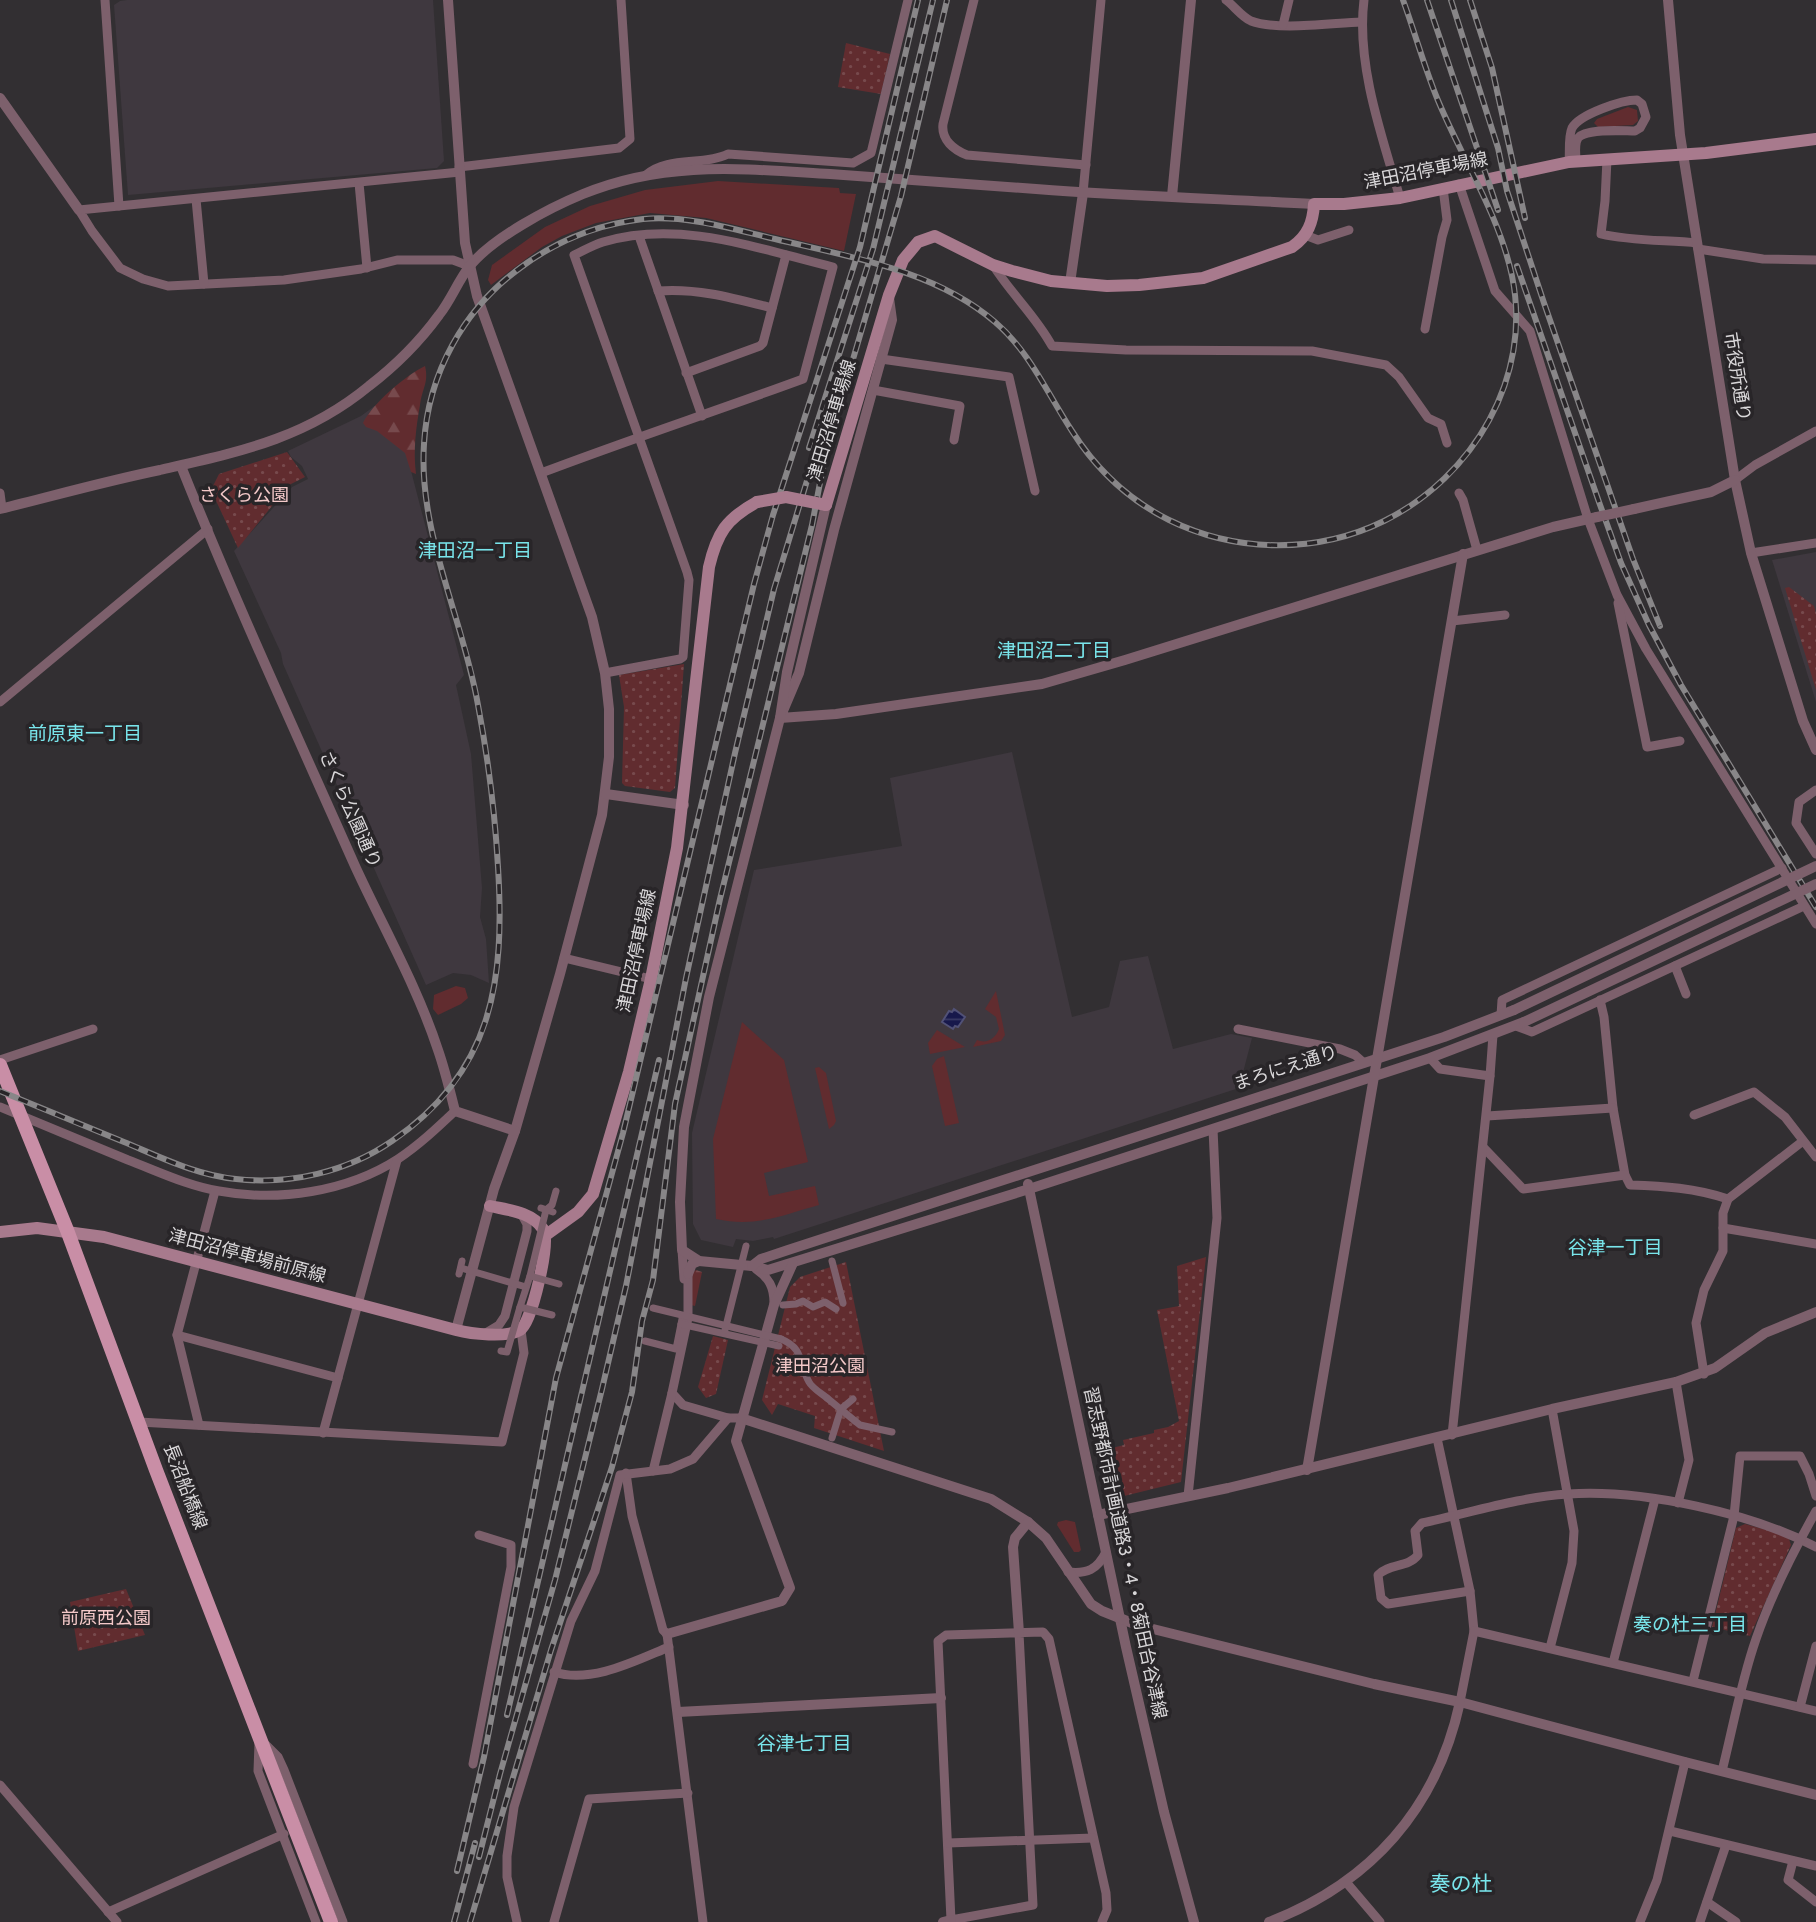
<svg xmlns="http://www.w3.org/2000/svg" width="1816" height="1922" font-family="Overpass,'Noto Sans JP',sans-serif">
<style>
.built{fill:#3f383f}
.green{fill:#612c2f}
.forest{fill:url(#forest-firs)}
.park{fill:url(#park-dots)}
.water{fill:url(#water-rules);stroke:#515176;stroke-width:2}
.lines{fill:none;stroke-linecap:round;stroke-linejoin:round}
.pedestrian{stroke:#7d606c;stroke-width:7}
.minor{stroke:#7d606c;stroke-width:9}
.tertiary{stroke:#7d606c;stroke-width:10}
.secondary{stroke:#a87a8d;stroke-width:12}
.primary{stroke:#c98ea6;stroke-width:14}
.rail-casing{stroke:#888688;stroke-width:6}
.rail{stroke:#282528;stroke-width:3.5;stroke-dasharray:10;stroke-linecap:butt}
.pedestrian-bridge{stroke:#7d606c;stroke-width:7}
.tertiary-bridge{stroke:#7d606c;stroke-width:10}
.secondary-bridge{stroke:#a87a8d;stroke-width:12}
.labels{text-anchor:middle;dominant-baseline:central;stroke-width:7;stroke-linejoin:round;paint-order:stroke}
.street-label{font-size:18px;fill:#d9d7d9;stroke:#282528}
.park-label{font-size:18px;fill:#f4c9c9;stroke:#282528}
.neighbourhood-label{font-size:19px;fill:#79e5eb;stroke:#282528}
.quarter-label{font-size:21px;fill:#79e5eb;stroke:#282528}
</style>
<defs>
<pattern id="forest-firs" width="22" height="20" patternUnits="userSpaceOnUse" patternTransform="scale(1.75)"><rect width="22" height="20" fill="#612c2f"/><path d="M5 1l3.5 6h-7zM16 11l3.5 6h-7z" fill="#774a4d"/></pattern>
<pattern id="park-dots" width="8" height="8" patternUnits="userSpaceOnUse" patternTransform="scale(1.75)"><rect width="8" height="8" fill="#612c2f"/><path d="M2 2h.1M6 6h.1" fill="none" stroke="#774a4d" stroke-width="1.8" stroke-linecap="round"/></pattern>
<pattern id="water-rules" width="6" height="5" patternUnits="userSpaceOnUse" patternTransform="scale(1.75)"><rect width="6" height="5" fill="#17184b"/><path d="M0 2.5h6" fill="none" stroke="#383964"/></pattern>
</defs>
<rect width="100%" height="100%" fill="#322f32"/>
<!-- built -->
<g class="built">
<polygon points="127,0 433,0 444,161 437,168 128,195 114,5 120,1"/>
<polygon points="399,388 409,463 464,675 456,685 471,754 482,888 480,917 486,939 489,983 471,975 453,973 426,985 283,664 281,653 234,551 292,487 308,479 302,466 291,457 288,451 361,416"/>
<polygon points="1816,552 1816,702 1772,560"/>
<polygon points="1012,752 1072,1017 1109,1007 1120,961 1148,956 1173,1049 1231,1034 1252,1038 1239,1088 774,1239 773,1237 753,1241 736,1239 733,1247 701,1240 693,1224 692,1133 754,870 902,846 890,778"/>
</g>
<!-- green -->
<g class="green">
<polygon points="1628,107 1637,110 1638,121 1633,125 1598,127 1594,123 1597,119"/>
<polygon points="718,181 839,188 840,193 856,194 844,251 706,218 650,213 596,223 562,236 542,247 491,285 488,280 492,265 545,227 590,206 645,190"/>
<polygon points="456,986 465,988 468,998 461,1004 438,1015 433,1009 434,995"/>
<path d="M996 991 1005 1035 1001 1041 973 1047 977 1040C987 1044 995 1039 999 1029L996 1017 985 1009Z"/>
<path d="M742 1022 784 1060 808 1162 764 1173 769 1196 815 1186 819 1205C782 1215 756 1228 716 1219L713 1139Z"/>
<polygon points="937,1030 965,1047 930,1054 928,1043"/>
<polygon points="944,1056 959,1123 945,1126 932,1066 937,1059"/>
<polygon points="819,1067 826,1073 836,1121 834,1125 829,1129 815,1068"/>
<polygon points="1066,1520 1075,1522 1081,1550 1079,1552 1074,1552 1057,1525 1058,1522"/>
</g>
<!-- forest -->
<g class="forest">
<path d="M425 366C429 383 422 388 420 405 416 428 413 450 416 474L411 472 405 453 377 431 366 427 363 423C372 404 406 375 425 366Z"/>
<polygon points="696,1270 702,1272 695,1306 691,1305 691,1274"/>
</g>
<!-- park -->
<g class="park">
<polygon points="846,43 890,54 881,94 838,87"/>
<polygon points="287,452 305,477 289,485 238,548 211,490 219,474"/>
<polygon points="1789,587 1814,606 1816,613 1816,690 1785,588"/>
<polygon points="684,664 675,788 670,792 625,786 622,783 624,707 619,675"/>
<polygon points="1206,1257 1181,1482 1120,1497 1113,1492 1104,1450 1124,1445 1123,1440 1154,1433 1154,1430 1168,1427 1179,1421 1157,1310 1179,1306 1177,1266"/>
<polygon points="846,1262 884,1451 814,1428 815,1416 778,1404 772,1415 762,1400 790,1287 800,1277"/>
<polygon points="713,1336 728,1340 716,1394 706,1398 698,1387"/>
<polygon points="1745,1524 1788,1536 1791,1545 1750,1636 1712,1627 1736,1528"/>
<polygon points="126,1589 145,1635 78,1651 70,1602"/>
</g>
<!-- water -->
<polygon class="water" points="954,1009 965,1017 958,1027 955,1026 953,1029 942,1022 949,1011 952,1012"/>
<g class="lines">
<!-- pedestrian -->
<g class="pedestrian">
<polyline points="541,1208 553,1212"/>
<polyline points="832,1261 843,1303"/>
<polyline points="459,1274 462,1261"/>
<polyline points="783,1305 796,1304 803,1301 813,1307 825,1302 836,1309"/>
<polyline points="520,1307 530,1276"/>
<path d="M781 1339C805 1349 798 1363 809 1382 812 1388 821 1393 827 1398"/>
<polyline points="645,1341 676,1349 682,1319"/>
<polyline points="855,1421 860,1425 892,1432"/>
<polyline points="832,1438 841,1409 853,1399"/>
</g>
<!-- minor -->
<g class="minor">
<polyline points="105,0 119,206"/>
<path d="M974 0 943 124C941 140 954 150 967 155L1086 165"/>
<path d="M1226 0C1234 6 1242 17 1251 21 1277 31 1332 23 1361 22"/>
<path d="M1364 0C1356 64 1382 137 1400 198"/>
<polyline points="1283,25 1289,0"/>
<path d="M1607 159 1605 201 1601 234C1630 241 1666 240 1697 243"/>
<path d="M1569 162C1570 152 1568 137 1572 128 1580 114 1622 100 1637 100L1642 104 1646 117 1640 128 1635 131C1622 131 1586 128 1578 138 1574 144 1576 154 1576 161"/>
<polyline points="459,167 619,148 630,139 621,0"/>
<polyline points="460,172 79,210 92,231 120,268 143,279 168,286 284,280 361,269 397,260 453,260 469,266"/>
<path d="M646 175C668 156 703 166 728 154L853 163 871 153 908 0"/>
<polyline points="359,183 367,268"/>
<polyline points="1459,184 1495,291 1530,331 1588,519 1617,595 1646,649 1816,924"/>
<polyline points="1083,193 1101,0"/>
<polyline points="196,199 204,284"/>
<polyline points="1305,235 1318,240 1349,230"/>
<polyline points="639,236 702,416"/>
<polyline points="1698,249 1763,259 1816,260"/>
<path d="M993 265C1011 294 1036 316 1052 346L1126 350 1312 351 1386 365 1399 377 1428 418 1441 424 1447 443"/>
<path d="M658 291C698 288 733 298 772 308"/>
<polyline points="1425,329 1442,237 1447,220 1443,188"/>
<polyline points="881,359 1009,377 1035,491"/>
<polyline points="686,373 760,346 763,343 786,255"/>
<polyline points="873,390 960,406 954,440"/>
<path d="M541 473C628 440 716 411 803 379L833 267C759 249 680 219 603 242 593 245 583 251 574 255L687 572 689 580 683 657 680 659 605 673"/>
<polyline points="1735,480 1755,465 1816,431"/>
<polyline points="0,493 2,508"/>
<polyline points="1459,493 1463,500 1477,550"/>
<polyline points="1751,553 1816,543"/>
<polyline points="1618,603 1647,747 1680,741"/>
<polyline points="1452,621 1505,615"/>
<polyline points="0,702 208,529"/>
<polyline points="1816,790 1799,802 1796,823 1816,854"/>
<polyline points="564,958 651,979"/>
<polyline points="1675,966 1686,994"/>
<path d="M1600 1000 1604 1017 1613 1108 1625 1175 1630 1185C1664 1186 1695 1188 1728 1199"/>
<polyline points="1501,1015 1502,1000 1782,868"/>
<polyline points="1516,1026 1532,1032 1804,906"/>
<polyline points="1238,1029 1340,1049 1355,1055 1364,1063"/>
<polyline points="1430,1058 1440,1069 1490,1076 1493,1035"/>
<polyline points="0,1060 93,1029"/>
<path d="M0 1107C43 1125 85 1142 128 1160 157 1171 188 1186 219 1191 278 1202 347 1192 398 1159 419 1145 437 1128 455 1111"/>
<polyline points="1694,1115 1754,1092 1785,1117 1816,1157"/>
<polyline points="1487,1116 1613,1108"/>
<polyline points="1484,1148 1523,1189 1625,1175"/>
<polyline points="1723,1228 1816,1244"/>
<polyline points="682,1250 684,1279"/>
<path d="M756 1269C769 1278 774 1287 774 1303"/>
<polyline points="688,1274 688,1318 672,1393 683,1405 728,1418 741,1418"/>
<polyline points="484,1334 499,1325 505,1316 527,1231 527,1224 521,1213"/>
<polyline points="177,1335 338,1378"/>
<polyline points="1704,1374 1696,1323 1704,1290 1723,1251 1723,1213 1728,1199 1803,1141"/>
<polyline points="1676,1382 1689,1460 1678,1503"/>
<polyline points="139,1422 502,1442 524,1353 521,1330"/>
<polyline points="199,1425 177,1335 215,1191"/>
<polyline points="323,1433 397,1160"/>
<polyline points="1452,1435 1490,1076"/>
<polyline points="1437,1438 1470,1591 1474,1631 1460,1702"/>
<polyline points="653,1471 672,1393"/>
<polyline points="626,1473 632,1516 663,1630 667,1634 703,1922"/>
<polyline points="1188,1496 1217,1218 1213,1129"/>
<path d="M1068 1572C1087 1574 1097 1570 1106 1552"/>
<path d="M1470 1591 1388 1604 1381 1598 1378 1575C1389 1563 1408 1568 1418 1555L1415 1531 1422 1523C1470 1513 1519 1497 1568 1494 1642 1489 1751 1513 1816 1547"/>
<polyline points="1474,1631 1816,1711"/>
<path d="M1019 1633 1033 1905 951 1920 938 1641 946 1635C978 1634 1011 1633 1043 1632L1049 1639 1106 1893 1107 1910 1102 1922"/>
<polyline points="1550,1648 1572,1563 1574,1531 1552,1409"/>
<polyline points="1613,1663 1655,1499"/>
<path d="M554 1672C591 1684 635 1661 669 1647"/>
<polyline points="1693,1681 1734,1516 1740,1456 1800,1456 1809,1474 1816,1496"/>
<polyline points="1800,1707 1816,1646"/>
<polyline points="259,1743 258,1771 316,1922"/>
<polyline points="266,1745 278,1757 284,1770 343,1922"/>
<polyline points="473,1764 511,1567 511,1545 479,1535"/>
<path d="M1722 1771C1733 1727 1741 1682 1756 1639 1771 1595 1793 1552 1816 1511"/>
<polyline points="0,1785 117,1922"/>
<polyline points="1670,1831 1816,1866"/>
<polyline points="948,1843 1093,1838"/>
<polyline points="1793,1861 1788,1880 1816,1902"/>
<polyline points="1346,1882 1380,1922"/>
<polyline points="1707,1902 1736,1922"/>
<polyline points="108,1912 284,1834"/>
<polyline points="517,1922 507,1877 507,1856 514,1807 571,1621 595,1571 620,1475 670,1469 693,1459 728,1418"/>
<polyline points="554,1922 589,1799 688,1793"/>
<polyline points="1640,1922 1657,1880 1685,1762"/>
<polyline points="1700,1922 1726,1845"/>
</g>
<!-- tertiary -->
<g class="tertiary">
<polyline points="448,0 465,243 477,296 592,617 605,673 609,709 609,757 602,815 560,974 515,1131 494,1189 456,1330"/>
<polyline points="1668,0 1680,135 1735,480 1751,553 1803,721 1816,750"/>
<polyline points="0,98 79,210"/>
<polyline points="1172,196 1191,0"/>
<polyline points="1070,283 1083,193"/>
<polyline points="889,298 892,320 834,530 799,673 780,718 836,714 1042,684 1125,660 1553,527 1597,517"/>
<path d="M181 466C235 601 296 733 355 866 383 927 417 986 438 1050 445 1070 450 1091 455 1111L515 1131"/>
<polyline points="826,505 787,672 780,718 709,997 684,1127 680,1202 682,1250 699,1261 752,1266 768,1270 1029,1189 1430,1058 1524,1022"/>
<path d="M0 509C53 496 106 481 160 470 238 452 305 439 369 386 395 366 420 341 439 315 451 300 458 281 469 267 492 238 549 208 583 194 666 160 743 169 830 174 898 179 967 184 1036 189 1129 196 1222 199 1314 204"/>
<polyline points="1634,509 1711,492 1735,480"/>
<polyline points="606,794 684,805"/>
<polyline points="1028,1184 1126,1647 1164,1812 1194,1922"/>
<polyline points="752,1266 761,1259 788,1250 1444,1037 1514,1010"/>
<polyline points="688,1274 692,1264 699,1261"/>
<polyline points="741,1418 991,1499 1028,1522 1046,1538 1091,1604 1102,1611 1137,1625 1374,1684 1460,1702 1685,1762 1816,1795"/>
<polyline points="1307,1470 1463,554"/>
<polyline points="1098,1515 1228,1488 1552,1409 1676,1382 1715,1368 1765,1333 1816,1312"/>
<polyline points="1019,1633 1013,1547 1015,1538 1028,1522"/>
<polyline points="667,1634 782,1601 790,1588 736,1441 774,1305 793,1263"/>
<polyline points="678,1712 941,1698"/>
<polyline points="943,1922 951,1920"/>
<path d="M1269 1922C1371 1883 1437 1808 1460 1702"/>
</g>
<!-- secondary -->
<g class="secondary">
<path d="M826 505 889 295 903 260 918 242 935 236 993 265 1012 271 1051 281 1107 286 1139 285 1203 278 1292 247C1308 236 1313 222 1314 204H1344L1400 198 1569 162 1706 153 1816 139"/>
<path d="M0 1232 37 1228 104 1237 456 1330C471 1334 507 1338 520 1330 532 1323 551 1240 543 1229 532 1212 508 1210 490 1206"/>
<path d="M546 1235 578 1212 593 1194 629 1072 651 979 677 848 709 567C717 533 726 519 757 502"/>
</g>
<!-- primary -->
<polyline class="primary" points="0,1065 67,1230 156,1470 331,1922"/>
<!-- rail casing -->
<g class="rail-casing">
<g id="rail">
<polyline points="1427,0 1498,210"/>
<polyline points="1451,0 1498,148 1507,191 1544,303 1633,559 1660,626"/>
<polyline points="1470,0 1492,68 1525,218"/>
<polyline points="1517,266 1599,502 1621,563 1649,625 1681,685 1816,907"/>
<polyline points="809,448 873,249 933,0"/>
<path d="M0 1091C41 1108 82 1125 124 1142 160 1157 196 1175 236 1179 290 1185 347 1172 392 1141 493 1072 505 981 498 867 495 813 488 758 478 705 463 618 418 533 424 444 428 373 464 309 520 268 556 241 599 224 643 219 688 215 732 229 775 239 850 257 935 270 995 322 1030 352 1047 393 1072 431 1096 469 1129 500 1169 520 1236 553 1317 554 1384 521 1473 477 1533 377 1512 276 1499 214 1461 157 1437 98 1424 66 1415 33 1403 0"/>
<polyline points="507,1715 659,1060"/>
<polyline points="479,1857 500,1774 555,1580 602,1389 626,1286 686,978 735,753 774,589 820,438"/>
<polyline points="457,1871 484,1757 556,1378 623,1133 754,584 773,515 860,247 918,0"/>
<polyline points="454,1922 475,1843"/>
<polyline points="470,1922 551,1650 612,1467 632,1392 642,1321 653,1280 675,1104 720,899 812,525 826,451 901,196 947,0"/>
</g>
</g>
<!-- rail -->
<use href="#rail" class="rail"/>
<!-- pedestrian-bridge -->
<g class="pedestrian-bridge">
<polyline points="556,1191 552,1205 546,1210 530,1276 559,1284"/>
<polyline points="461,1268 526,1287"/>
<polyline points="653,1308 781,1339"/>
<polyline points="681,1324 779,1346"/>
<polyline points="725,1330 746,1246"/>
<polyline points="501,1351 507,1352 520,1307 552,1315"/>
<polyline points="827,1398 855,1421"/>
</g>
<!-- tertiary-bridge -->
<g class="tertiary-bridge">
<polyline points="1597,517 1634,509"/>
<polyline points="1514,1010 1816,866"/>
<polyline points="1524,1022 1816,884"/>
</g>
<!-- secondary-bridge -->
<polyline class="secondary-bridge" points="757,502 786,497 826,505"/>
</g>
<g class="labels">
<!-- street labels -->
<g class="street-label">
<text transform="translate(1426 172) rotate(-11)">津田沼停車場線</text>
<text transform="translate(1736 377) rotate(81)">市役所通り</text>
<text transform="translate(833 421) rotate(-73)">津田沼停車場線</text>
<text transform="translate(349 810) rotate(66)">さくら公園通り</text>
<text transform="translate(638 951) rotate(-78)">津田沼停車場線</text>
<text transform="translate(1286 1069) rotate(-18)">まろにえ通り</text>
<text transform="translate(247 1257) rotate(15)">津田沼停車場前原線</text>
<text transform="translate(184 1487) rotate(69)">長沼船橋線</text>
<text transform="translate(1124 1553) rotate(78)">習志野都市計画道路3・4・8菊田台谷津線</text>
</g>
<!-- park labels -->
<g class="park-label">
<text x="244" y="496">さくら公園</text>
<text x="820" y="1367">津田沼公園</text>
<text x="106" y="1619">前原西公園</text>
</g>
<!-- neighbourhood labels -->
<g class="neighbourhood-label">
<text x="475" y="552">津田沼一丁目</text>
<text x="1054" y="652">津田沼二丁目</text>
<text x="85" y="735">前原東一丁目</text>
<text x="1615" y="1249">谷津一丁目</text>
<text x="1690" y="1626">奏の杜三丁目</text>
<text x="804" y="1745">谷津七丁目</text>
</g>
<!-- quarter labels -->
<g class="quarter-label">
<text x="1461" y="1885">奏の杜</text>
</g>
</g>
</svg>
